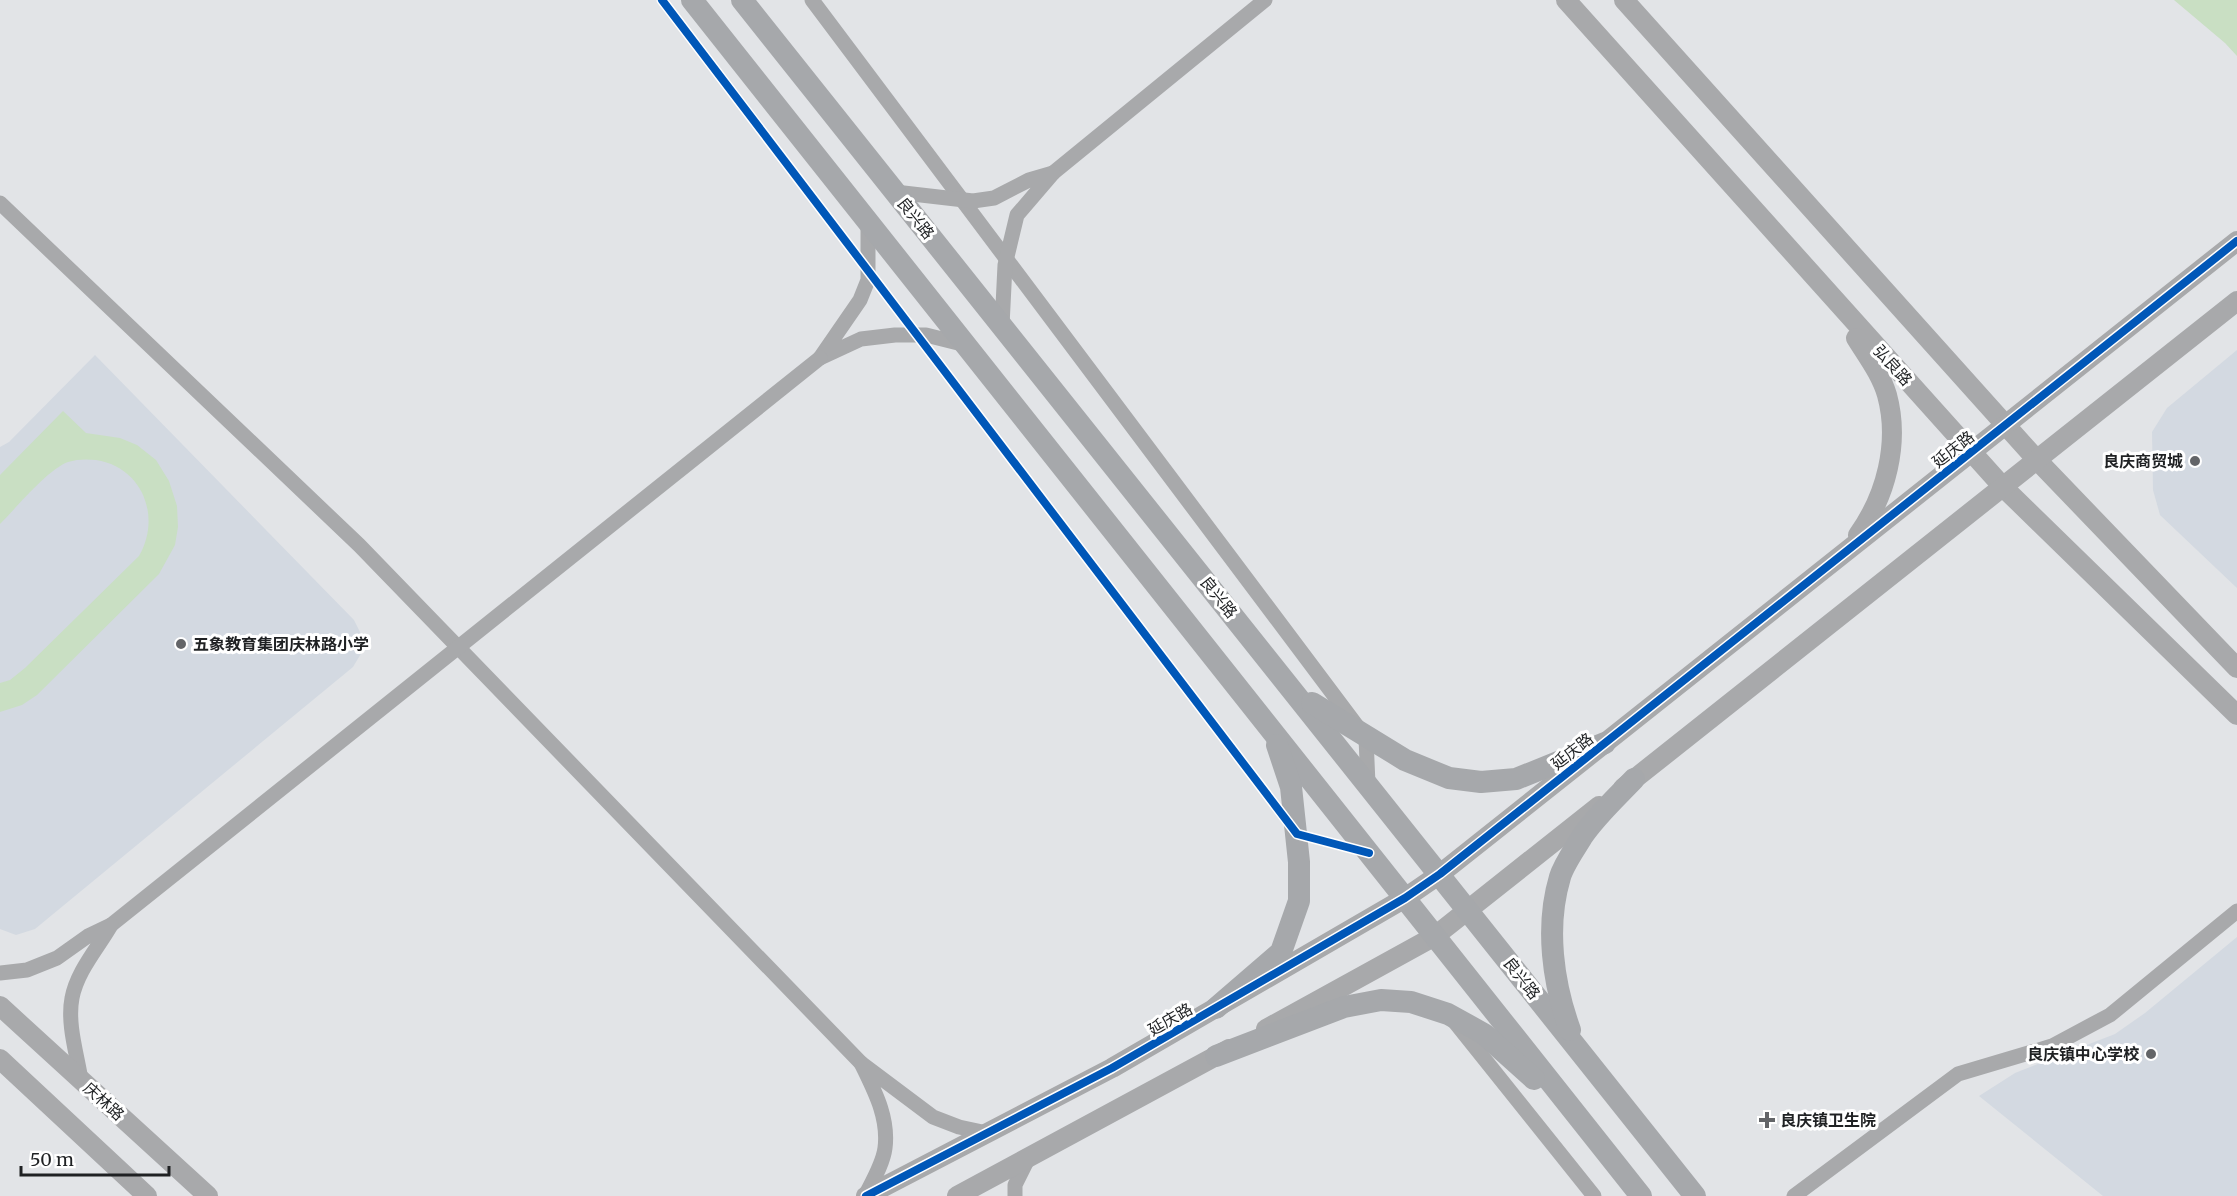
<svg xmlns="http://www.w3.org/2000/svg" width="2237" height="1196" font-family="Merriweather,'Noto Sans SC',serif">
<style>
.built{fill:#d3d9e1}
.green{fill:#c9dfc3}
.lines{fill:none;stroke-linecap:round;stroke-linejoin:round}
.minor{stroke:#a8a9ab;stroke-width:15}
.tertiary{stroke:#a8a9ab;stroke-width:20}
.secondary{stroke:#a6a8ab;stroke-width:22}
.cycleway-casing{stroke:#fff;stroke-width:11}
.cycleway{stroke:#0057b8;stroke-width:8}
.poi-dot{fill:#636568;stroke:#fff;stroke-width:2}
.labels{text-anchor:middle;dominant-baseline:central;stroke-width:6;stroke-linejoin:round;paint-order:stroke}
.street-label{font-size:16px;fill:#1f2123;stroke:#fff}
.poi-label{font-size:16px;font-weight:bold;fill:#1f2123;stroke:#fff;text-anchor:end}
</style>
<rect width="100%" height="100%" fill="#e2e4e7"/>
<!-- built -->
<g class="built">
<polygon points="2237,350 2237,588 2160,515 2153,490 2152,432 2167,408"/>
<polygon points="95,355 354,620 362,636 362,652 353,667 35,929 16,935 0,929 0,447 9,442"/>
<polygon points="2237,937 2237,1196 2103,1196 1979,1096 2015,1073 2115,1034 2145,1013"/>
</g>
<!-- green -->
<g class="green">
<polygon points="2174,0 2237,0 2237,56 2225,43"/>
<path d="M63 411 86 433 120 438 137 445 156 460 169 481 177 506 178 527 175 545 159 574 37 695 22 705 0 712V683L10 680 25 668 139 556C162 516 142 467 96 460 87 459 77 459 68 462 47 470 17 507 0 524V475Z"/>
</g>
<g class="lines">
<!-- minor -->
<g class="minor">
<polyline points="812,0 1366,738 1368,784"/>
<polyline points="1053,173 1265,0"/>
<polyline points="895,192 973,201 994,198 1029,180 1053,173 1017,215 1005,265 1002,326"/>
<polyline points="0,203 359,545 861,1063"/>
<polyline points="868,221 868,280 860,300 820,358 861,339 895,335 926,335 966,345"/>
<polyline points="111,925 820,358"/>
<path d="M0 973 27 970 57 958 88 936 111 925C98 948 77 971 72 998 67 1024 77 1054 81 1080"/>
<polyline points="1454,1021 1594,1196"/>
<path d="M865 1196C872 1182 883 1164 885 1148 889 1117 874 1090 861 1063L933 1117 959 1127 987 1133"/>
<polyline points="1015,1196 1015,1185 1029,1157"/>
<polyline points="1794,1196 1958,1074 2052,1046 2110,1015 2237,911"/>
</g>
<!-- tertiary -->
<g class="tertiary">
<polyline points="1566,0 2003,487 2237,715"/>
<polyline points="1624,0 2037,460 2237,668"/>
<path d="M1856 338C1867 356 1881 374 1887 395 1900 443 1886 496 1858 535"/>
<polyline points="1623,788 2237,301"/>
<polyline points="0,1006 208,1196"/>
<polyline points="1266,1029 1435,936 1599,806"/>
<polyline points="0,1059 147,1196"/>
<polyline points="866,1196 1112,1068 1405,898 1440,874 2237,241"/>
<polyline points="957,1196 1229,1049"/>
</g>
<!-- secondary -->
<g class="secondary">
<polyline points="692,0 1641,1196"/>
<polyline points="742,0 1695,1196"/>
<polyline points="1312,703 1405,760 1449,778 1481,782 1516,779 1605,743"/>
<polyline points="1216,1008 1281,952 1299,901 1299,862 1291,787 1277,745"/>
<path d="M1570 1030C1553 983 1545 927 1560 877 1564 864 1575 849 1582 837 1596 816 1617 797 1634 779"/>
<polyline points="1216,1056 1344,1007 1381,1000 1411,1002 1448,1014 1484,1034 1534,1079"/>
</g>
<!-- cycleway casing -->
<g class="cycleway-casing">
<g id="cycleway">
<polyline points="662,0 1297,834 1369,853"/>
<polyline points="866,1196 1112,1068 1405,898 1440,874 2237,241"/>
</g>
</g>
<!-- cycleway -->
<use href="#cycleway" class="cycleway"/>
</g>
<!-- markers -->
<g class="poi-dot">
<circle cx="2195" cy="461" r="6"/>
<circle cx="181" cy="644" r="6"/>
<circle cx="2151" cy="1054" r="6"/>
<path d="M1764 1111h6v6h6v6h-6v6h-6v-6h-6v-6h6z"/>
</g>
<g class="labels">
<!-- street labels -->
<g class="street-label">
<text transform="translate(916 218) rotate(51)">良兴路</text>
<text transform="translate(1893 365) rotate(48)">弘良路</text>
<text transform="translate(1953 449) rotate(-38)">延庆路</text>
<text transform="translate(1219 597) rotate(51)">良兴路</text>
<text transform="translate(1572 751) rotate(-38)">延庆路</text>
<text transform="translate(1522 978) rotate(52)">良兴路</text>
<text transform="translate(1170 1019) rotate(-30)">延庆路</text>
<text transform="translate(104 1101) rotate(42)">庆林路</text>
</g>
<!-- poi labels -->
<g class="poi-label">
<text x="2183" y="461">良庆商贸城</text>
<text x="193" y="644" text-anchor="start">五象教育集团庆林路小学</text>
<text x="2139" y="1054">良庆镇中心学校</text>
<text x="1780" y="1120" text-anchor="start">良庆镇卫生院</text>
</g>
</g>
<!-- scale -->
<path d="M21 1166v9h148v-9" fill="none" stroke="#1f2123" stroke-width="3"/>
<text x="30" y="1166" font-size="18" fill="#1f2123" stroke="#ffffff" stroke-width="4.5" paint-order="stroke">50 m</text>
</svg>
